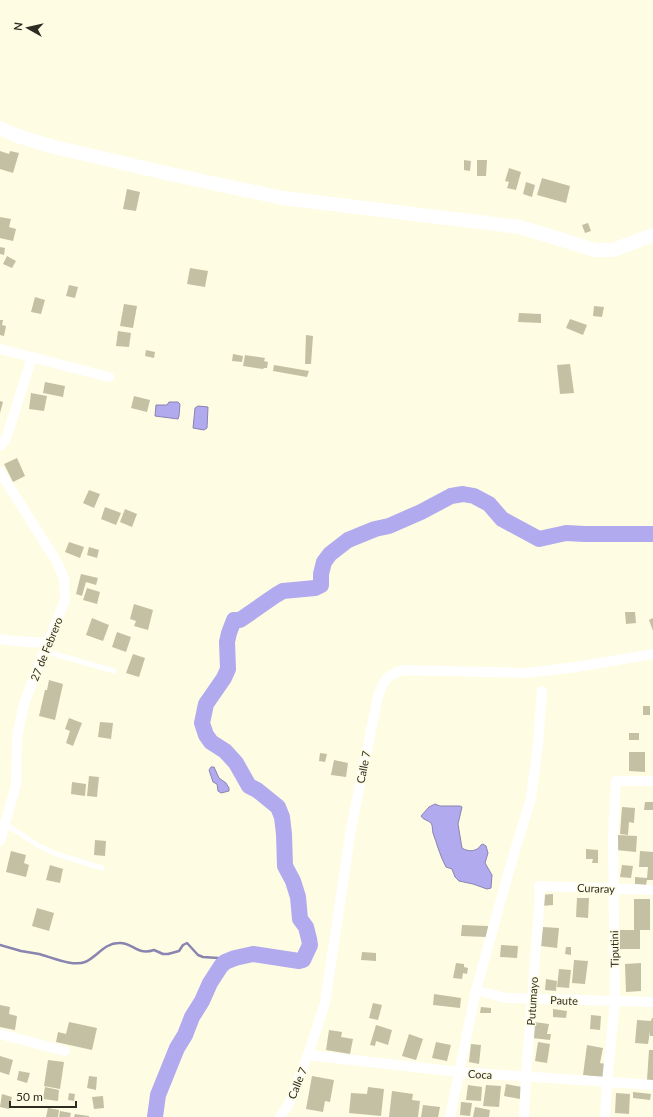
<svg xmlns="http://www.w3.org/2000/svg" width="653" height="1117" font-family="Lato,sans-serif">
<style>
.water{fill:#b1aaee;stroke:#8984b0}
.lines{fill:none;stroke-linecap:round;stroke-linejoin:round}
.stream{stroke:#8984b0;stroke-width:2.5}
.river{stroke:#b1aaee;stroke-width:16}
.building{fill:#c3c0a3}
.lane{stroke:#fff;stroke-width:5}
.street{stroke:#fff;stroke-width:10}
.secondary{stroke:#fff;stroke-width:14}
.labels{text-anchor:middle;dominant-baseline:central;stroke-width:3;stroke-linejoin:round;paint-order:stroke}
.street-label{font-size:11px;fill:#2d2c21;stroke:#fffce4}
</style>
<rect width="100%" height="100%" fill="#fffce4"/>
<!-- water -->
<g class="water">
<polygon points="169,402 178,402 180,404 179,416 178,419 155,416 156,405 167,405"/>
<polygon points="198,406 208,407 207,428 204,430 193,428 195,408"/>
<polygon points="211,767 214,767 219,778 226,783 229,788 229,791 221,793 218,791 217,784 213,782 209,770"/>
<path d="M435 804 440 806H460L462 807 458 824 462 848C468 852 477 852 481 845L483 844 486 846 488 853 485 863 492 875 491 888 487 889 473 884 459 881 455 877 452 869 446 867C440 856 437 844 433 833 432 830 433 826 431 823 428 820 423 820 421 816L429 807Z"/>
</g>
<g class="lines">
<!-- stream -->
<path class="stream" d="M0 945C7 947 14 949 21 951 27 952 33 953 39 954 51 957 73 967 85 962 97 957 104 943 119 943 133 942 136 956 154 950L163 954H168L179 951 183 945 187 943 198 955 203 957 218 958 221 966"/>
<!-- river -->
<polyline class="river" points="155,1117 158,1095 177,1048 185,1035 192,1017 202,1001 210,983 221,966 225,962 235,958 253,954 299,961 303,960 310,945 309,939 306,927 300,919 298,897 293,881 285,866 284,834 282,817 278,807 257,790 249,786 236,763 225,751 211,742 206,735 202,723 206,704 224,678 228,669 227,642 229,633 234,620 240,620 276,595 283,591 315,588 321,585 321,574 324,562 330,554 348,540 375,529 389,526 421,512 451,496 463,494 474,496 489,504 502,519 539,539 566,533 584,534 653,534"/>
</g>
<!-- building -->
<g class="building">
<polygon points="0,151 9,154 10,151 19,153 13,173 0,169"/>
<polygon points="464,160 471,161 470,171 464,170"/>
<polygon points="477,160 487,160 486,176 477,176"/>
<polygon points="509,168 521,172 516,190 507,188 509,182 505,181"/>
<polygon points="542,178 570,186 566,203 537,195"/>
<polygon points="526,182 535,185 532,197 523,194"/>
<polygon points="127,189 140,192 136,211 123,209"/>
<polygon points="0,217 11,219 9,227 16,229 13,241 0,238"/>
<polygon points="588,223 591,231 585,233 582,225"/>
<polygon points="0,247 5,248 4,255 0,254"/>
<polygon points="7,256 16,261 12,268 3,264"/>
<polygon points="190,268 208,271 205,287 187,284"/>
<polygon points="69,285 78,287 75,298 66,296"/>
<polygon points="35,297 45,300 41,314 31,312"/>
<polygon points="124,304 137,306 133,328 120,326"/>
<polygon points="594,306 604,307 602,317 593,316"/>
<polygon points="519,313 541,314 541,323 518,322"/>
<polygon points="570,319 587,325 583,335 566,328"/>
<polygon points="0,320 3,320 2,325 6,326 4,336 0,335"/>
<polygon points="118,331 131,333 129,347 116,346"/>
<polygon points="306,335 313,336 311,364 305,364"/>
<polygon points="146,350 155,352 154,358 145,356"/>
<polygon points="233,354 243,356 242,362 232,361"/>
<polygon points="245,355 265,358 264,361 268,362 267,368 264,368 263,369 243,366"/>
<polygon points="570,364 574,393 560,394 557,365"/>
<polygon points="274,365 309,371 307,377 273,371"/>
<polygon points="45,382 65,386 63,397 43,393"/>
<polygon points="31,393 47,396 44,411 29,409"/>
<polygon points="134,396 150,400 147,412 131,408"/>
<polygon points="0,401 3,402 0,413"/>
<polygon points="17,458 25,476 13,482 4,464"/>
<polygon points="89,490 100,494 94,508 83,503"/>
<polygon points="105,507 121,513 116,525 101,519"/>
<polygon points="125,509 137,514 132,527 120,522"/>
<polygon points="69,542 84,547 80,558 65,552"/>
<polygon points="89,547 99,550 97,558 87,555"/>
<polygon points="81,574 98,578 96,585 86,582 82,596 76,594"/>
<polygon points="87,588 100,592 97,604 83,600"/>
<polygon points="134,604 153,610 148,630 134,626 136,621 130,619"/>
<polygon points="625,612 635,612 636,623 626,624"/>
<polygon points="92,618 109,625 103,641 86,635"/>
<polygon points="653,618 653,631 649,620"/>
<polygon points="117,632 131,637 126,652 112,647"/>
<polygon points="133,654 145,658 139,677 126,673"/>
<polygon points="49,680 63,684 55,720 39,716 45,690 47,690"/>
<rect x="643" y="706" width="7" height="9"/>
<polygon points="69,718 82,723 73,746 66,743 70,731 65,729"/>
<polygon points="100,722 113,723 111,739 98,737"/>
<rect x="629" y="733" width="10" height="7"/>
<polygon points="629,752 645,752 645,772 629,771"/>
<polygon points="320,753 327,754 325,762 319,761"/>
<polygon points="334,760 348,763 346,777 331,775"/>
<polygon points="89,776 99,777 97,797 87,796"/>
<polygon points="72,782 86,784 85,796 71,794"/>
<polygon points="645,802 653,802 653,810 644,810"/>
<polygon points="622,807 635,808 634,823 629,822 628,835 620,834"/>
<polygon points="617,835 637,836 636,852 616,850"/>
<polygon points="95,840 106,841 105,856 94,855"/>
<polygon points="586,849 598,850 598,863 592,863 593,859 586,859"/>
<polygon points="11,851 26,855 24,863 29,865 26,877 6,872"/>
<polygon points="640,851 653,852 653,880 647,880 646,885 635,884 635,877 647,878 648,867 639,867"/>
<polygon points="50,865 63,869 60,883 46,880"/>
<polygon points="622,865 633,866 631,878 620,877"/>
<polygon points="553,894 553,905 541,906 540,895"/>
<polygon points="577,898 589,898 588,918 576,917"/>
<polygon points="634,899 650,899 650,930 640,930 640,949 620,949 620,930 634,930"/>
<polygon points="37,908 54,913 49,931 32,926"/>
<polygon points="462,925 488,926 487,937 461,936"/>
<polygon points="543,927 559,928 557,948 541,946"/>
<polygon points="501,945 518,946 517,958 500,957"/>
<polygon points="566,947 571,947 571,955 565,954"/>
<polygon points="362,952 376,953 376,961 361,960"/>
<polygon points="574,960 588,961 585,984 572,983"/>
<polygon points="456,963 464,964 464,967 468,968 467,974 463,973 462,979 453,978"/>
<polygon points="641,963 641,991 626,992 625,964"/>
<polygon points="559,969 571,970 569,988 557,987"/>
<polygon points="546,979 557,981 556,991 545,990"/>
<polygon points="434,994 461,998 460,1008 433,1005"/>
<polygon points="373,1003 382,1005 378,1020 369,1018"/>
<polygon points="0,1005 10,1007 9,1014 17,1016 15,1030 0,1027"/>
<polygon points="481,1007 491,1008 491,1013 480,1013"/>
<polygon points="553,1009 567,1011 566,1018 553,1017"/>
<polygon points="591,1015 601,1016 600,1030 590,1029"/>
<polygon points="652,1018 653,1018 653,1036 650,1036 650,1031 648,1044 635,1043 637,1020 651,1021"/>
<polygon points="69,1022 97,1028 92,1050 56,1042 58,1032 66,1034"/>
<polygon points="534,1022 549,1024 547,1034 551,1034 550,1040 532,1038"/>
<polygon points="376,1025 392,1030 388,1045 376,1041 375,1046 370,1045"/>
<polygon points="329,1030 342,1032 341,1037 353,1039 350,1054 326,1050"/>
<polygon points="409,1034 423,1039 416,1060 402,1056"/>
<polygon points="436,1042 451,1045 447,1061 432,1058"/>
<polygon points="538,1042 550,1044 547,1063 535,1061"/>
<polygon points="471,1044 481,1045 479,1064 469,1062"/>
<polygon points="587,1045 603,1048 600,1063 606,1064 604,1078 583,1075"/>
<polygon points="649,1050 653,1050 653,1081 647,1080"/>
<polygon points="0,1056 13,1060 9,1075 0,1072"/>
<polygon points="48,1060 64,1062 60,1089 44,1086"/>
<polygon points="19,1071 30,1073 27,1083 17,1080"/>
<polygon points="89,1076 97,1077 96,1090 87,1088"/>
<polygon points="312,1076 334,1080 330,1102 325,1101 323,1112 306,1109"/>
<polygon points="506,1084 522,1087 520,1099 504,1096"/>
<polygon points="468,1085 482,1087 481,1101 466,1100"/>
<polygon points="486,1085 501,1086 499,1107 483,1106"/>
<polygon points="45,1087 59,1090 58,1101 43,1099"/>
<polygon points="368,1087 384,1089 381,1116 349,1113 351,1093 367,1094"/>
<polygon points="392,1091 413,1094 412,1100 420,1101 418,1117 389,1117"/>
<polygon points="633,1092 651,1094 650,1100 633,1098"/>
<polygon points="69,1093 75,1094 74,1101 68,1100"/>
<polygon points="616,1093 630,1094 629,1114 615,1113"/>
<polygon points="2,1094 12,1097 9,1109 0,1107"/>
<polygon points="103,1096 104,1108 94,1109 92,1097"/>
<polygon points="461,1102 472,1103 470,1116 460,1115"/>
<polygon points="423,1105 440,1107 438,1117 421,1117"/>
<polygon points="475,1107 490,1110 489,1117 473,1117"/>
<polygon points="48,1108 59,1110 58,1117 46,1117"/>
<polygon points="60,1111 71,1113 70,1117 59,1117"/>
<polygon points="75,1114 89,1116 89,1117 74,1117"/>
</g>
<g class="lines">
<!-- lane -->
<g class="lane">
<polyline points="44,651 114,671"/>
<polyline points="5,824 39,846 56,854 102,868"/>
</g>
<!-- street -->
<g class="street">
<polyline points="0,349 109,377"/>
<polyline points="0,446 6,439 32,357"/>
<polyline points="0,472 57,562 64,579 65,600 36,672 24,704 17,737 16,785 0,841"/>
<path d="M0 639C16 642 32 643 48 642"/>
<polyline points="476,990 505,998 653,1002"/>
<polyline points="0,1034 65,1051"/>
<polyline points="308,1055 459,1072 653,1085"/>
<path d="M280 1117 289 1104 308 1055 325 1003 351 829 378 696C385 679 385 676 403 670L527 673 576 667 653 654"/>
<polyline points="450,1117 476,990 510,867 531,798 538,744 542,691"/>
<polyline points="524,1117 526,1076 540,895 539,886 653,890"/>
<polyline points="605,1117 607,1082 615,1002 613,836 616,781 653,781"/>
</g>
<!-- secondary -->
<polyline class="secondary" points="0,128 15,135 50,146 179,176 283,198 520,227 595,250 613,250 653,235"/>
</g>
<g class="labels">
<!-- street labels -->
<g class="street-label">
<text transform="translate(46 649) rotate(-68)">27 de Febrero</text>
<text transform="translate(363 767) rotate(-79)">Calle 7</text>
<text transform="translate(596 888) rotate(2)">Curaray</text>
<text transform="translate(614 949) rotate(-91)">Tiputini</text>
<text transform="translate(564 1000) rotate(2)">Paute</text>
<text transform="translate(532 1001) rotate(-86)">Putumayo</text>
<text transform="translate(480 1074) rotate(3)">Coca</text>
<text transform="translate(297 1083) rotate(-68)">Calle 7</text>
</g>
</g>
<!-- north arrow -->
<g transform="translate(28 28) rotate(278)" stroke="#fffce4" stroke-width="3" paint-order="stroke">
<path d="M0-3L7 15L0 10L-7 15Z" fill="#2d2c21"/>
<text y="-6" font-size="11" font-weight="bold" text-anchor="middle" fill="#2d2c21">N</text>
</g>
<!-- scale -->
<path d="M10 1101v6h66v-6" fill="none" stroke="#2d2c21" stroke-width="2"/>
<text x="16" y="1101" font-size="12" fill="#2d2c21" stroke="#fffce4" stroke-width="3" paint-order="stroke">50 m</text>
</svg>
